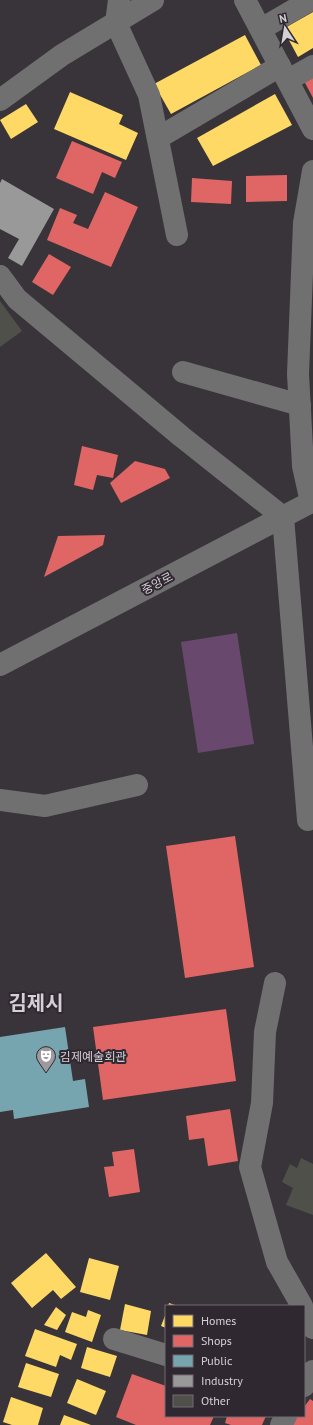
<svg xmlns="http://www.w3.org/2000/svg" width="313" height="1425" font-family="'PT Sans','Noto Sans KR',sans-serif">
<style>
.green{fill:#68486c}
.homes{fill:#ffd966}
.shops{fill:#e06666}
.public{fill:#76a5af}
.industry{fill:#999}
.building{fill:#50504a}
.lines{fill:none;stroke-linecap:round;stroke-linejoin:round}
.minor{stroke:#717071;stroke-width:22}
.labels{text-anchor:middle;dominant-baseline:central;stroke-width:4;stroke-linejoin:round;paint-order:stroke}
.street-label{font-size:12px;fill:#d5d0d6;stroke:#302831}
.poi-label{font-size:12px;fill:#d5d0d6;stroke:#302831;text-anchor:start}
.town-label{font-size:20px;font-weight:bold;fill:#d5d0d6;stroke:#302831}
</style>
<rect width="100%" height="100%" fill="#393439"/>
<!-- green -->
<polygon class="green" points="237,633 254,744 198,753 181,642"/>
<!-- homes -->
<g class="homes">
<polygon points="313,12 313,48 298,57 283,29"/>
<polygon points="245,35 261,65 171,114 154,84"/>
<polygon points="70,92 123,115 119,124 138,133 126,160 54,129"/>
<polygon points="275,94 292,125 213,166 197,138"/>
<polygon points="26,104 38,122 11,139 0,120"/>
<polygon points="46,1253 76,1287 61,1299 53,1290 32,1308 11,1283"/>
<polygon points="89,1258 119,1266 110,1300 80,1292"/>
<polygon points="169,1303 178,1306 168,1306"/>
<polygon points="125,1304 151,1311 147,1335 120,1330"/>
<polygon points="56,1307 66,1315 57,1330 44,1325"/>
<polygon points="88,1310 101,1315 92,1342 65,1332 72,1312 86,1317"/>
<polygon points="166,1313 166,1328 161,1326"/>
<polygon points="35,1329 77,1344 71,1360 60,1355 56,1367 25,1356"/>
<polygon points="87,1347 117,1356 110,1377 81,1368"/>
<polygon points="26,1363 59,1374 51,1397 18,1387"/>
<polygon points="77,1379 106,1391 96,1415 67,1403"/>
<polygon points="11,1397 43,1408 38,1425 12,1425 3,1422"/>
<polygon points="64,1415 91,1425 60,1425"/>
</g>
<!-- shops -->
<g class="shops">
<polygon points="313,77 313,98 304,81"/>
<polygon points="72,141 122,162 115,178 102,172 93,194 56,178"/>
<polygon points="287,175 287,201 246,202 246,176"/>
<polygon points="192,178 232,181 231,204 191,202"/>
<polygon points="105,192 138,207 111,267 47,240 60,208 77,215 73,223 88,229"/>
<polygon points="49,254 71,267 53,295 32,282"/>
<polygon points="82,446 118,455 113,478 97,475 93,490 74,485"/>
<polygon points="135,461 165,469 170,478 121,503 110,483"/>
<polygon points="105,535 103,545 44,577 58,536"/>
<polygon points="235,836 254,967 185,978 166,846"/>
<polygon points="226,1009 236,1081 103,1100 93,1027"/>
<polygon points="230,1109 238,1161 208,1166 204,1138 189,1140 186,1116"/>
<polygon points="134,1149 140,1192 109,1197 104,1167 114,1166 112,1152"/>
<polygon points="132,1374 166,1386 166,1416 214,1416 210,1425 136,1425 116,1417"/>
<polygon points="310,1399 313,1401 313,1425 290,1425 297,1416 304,1416 304,1407"/>
<polygon points="227,1416 266,1416 262,1425 231,1425 225,1423"/>
</g>
<!-- public -->
<polygon class="public" points="65,1027 73,1081 85,1079 89,1107 14,1119 13,1110 0,1112 0,1037"/>
<!-- industry -->
<polygon class="industry" points="2,179 54,209 22,266 8,258 19,239 0,229 0,183"/>
<!-- building -->
<g class="building">
<polygon points="0,301 22,331 0,347"/>
<polygon points="301,1158 313,1164 313,1215 286,1205 293,1188 282,1182 290,1164 297,1168"/>
</g>
<g class="lines">
<!-- minor -->
<g class="minor">
<polyline points="119,0 116,23 149,95 177,235"/>
<polyline points="245,0 313,129"/>
<polyline points="261,29 311,0"/>
<polyline points="288,80 313,66"/>
<polyline points="0,100 62,55 153,0"/>
<polyline points="158,138 280,66"/>
<polyline points="0,276 17,299 182,437 283,517 308,820"/>
<polyline points="183,372 300,405"/>
<polyline points="311,502 303,466 298,374 304,223 313,171"/>
<polyline points="0,665 313,501"/>
<polyline points="0,800 45,806 137,785"/>
<polyline points="275,983 265,1032 262,1103 250,1167 277,1262 302,1306"/>
<polyline points="304,1311 313,1328"/>
<polyline points="114,1339 166,1355"/>
<polyline points="304,1386 313,1371"/>
<polyline points="281,1425 286,1416"/>
</g>
</g>
<!-- icons -->
<defs>
<g id="theatre-pin" transform="scale(1)"><path d="M0 17L-7.5 6A9.5 9.5 0 1 1 7.5 6Z" fill="#9e999f" stroke="#302831"/><path d="M-5-5.5Q0-4 5-5.5V0Q5 5 0 6Q-5 5-5 0ZM-3.3-2.5H-1v1.5H-3.3ZM1-2.5H3.3v1.5H1ZM-2.8 1Q0 5.5 2.8 1Z" fill="#fff"/></g>
</defs>
<g fill-rule="evenodd">
<use href="#theatre-pin" x="46" y="1056"/>
</g>
<g class="labels">
<!-- street labels -->
<g class="street-label">
<text transform="translate(157 583) rotate(-28)">중앙로</text>
</g>
<!-- poi labels -->
<g class="poi-label">
<text x="60" y="1056">김제예술회관</text>
</g>
<!-- town labels -->
<g class="town-label">
<text x="36" y="1003">김제시</text>
</g>
</g>
<!-- legend -->
<rect x="165" y="1305" width="140" height="112" fill="#302831" stroke="#726b73"/>
<rect x="173" y="1315" width="20" height="12" fill="#ffd966" stroke="#726b73"/>
<text x="201" y="1325" font-size="12" fill="#d5d0d6">Homes</text>
<rect x="173" y="1335" width="20" height="12" fill="#e06666" stroke="#726b73"/>
<text x="201" y="1345" font-size="12" fill="#d5d0d6">Shops</text>
<rect x="173" y="1355" width="20" height="12" fill="#76a5af" stroke="#726b73"/>
<text x="201" y="1365" font-size="12" fill="#d5d0d6">Public</text>
<rect x="173" y="1375" width="20" height="12" fill="#999999" stroke="#726b73"/>
<text x="201" y="1385" font-size="12" fill="#d5d0d6">Industry</text>
<rect x="173" y="1395" width="20" height="12" fill="#50504a" stroke="#726b73"/>
<text x="201" y="1405" font-size="12" fill="#d5d0d6">Other</text>
<!-- north arrow -->
<g transform="translate(285 28) rotate(348)" stroke="#302831" stroke-width="3" paint-order="stroke">
<path d="M0-3L7 15L0 10L-7 15Z" fill="#d5d0d6"/>
<text y="-6" font-size="11" font-weight="bold" text-anchor="middle" fill="#d5d0d6">N</text>
</g>
</svg>
